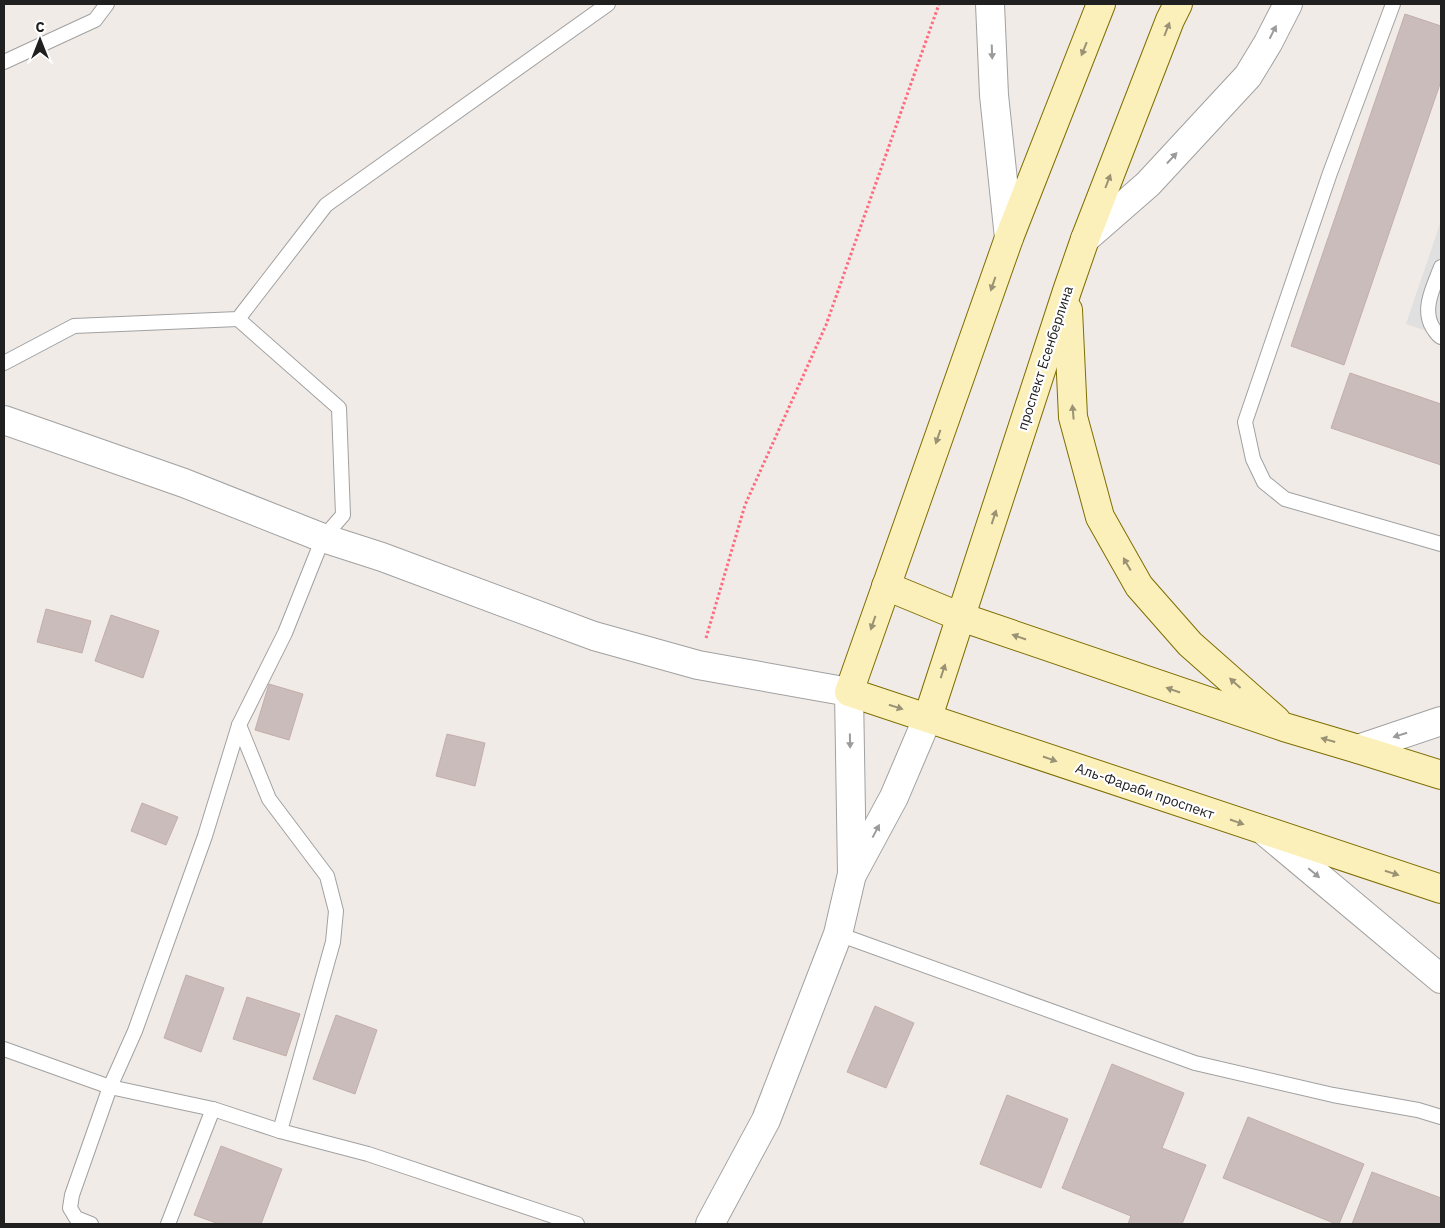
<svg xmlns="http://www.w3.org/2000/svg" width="1445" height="1228" font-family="'IBM Plex Sans',sans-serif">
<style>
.parking{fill:#e0e0e0}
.building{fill:#c9bcba;stroke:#c4aea8}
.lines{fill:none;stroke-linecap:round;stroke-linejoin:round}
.lane-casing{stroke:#a1a1a1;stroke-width:16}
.street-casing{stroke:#a1a1a1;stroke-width:30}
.secondary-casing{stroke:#7e6e01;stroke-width:30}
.path{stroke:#ff6a7e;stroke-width:3;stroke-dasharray:2.5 2.5;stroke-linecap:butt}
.lane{stroke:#fff;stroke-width:14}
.street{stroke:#fff;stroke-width:28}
.secondary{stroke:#fcf0ba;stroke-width:28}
.oneway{fill:#999275}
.oneway2{fill:#9b9b9b}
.labels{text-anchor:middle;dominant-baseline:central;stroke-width:4.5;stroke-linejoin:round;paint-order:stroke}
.street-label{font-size:14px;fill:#202020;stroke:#fff}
</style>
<rect width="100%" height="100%" fill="#f1ebe7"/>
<!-- parking -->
<polygon class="parking" points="1441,221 1441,336 1406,324"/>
<!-- building -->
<g class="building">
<polygon points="1405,14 1441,26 1441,81 1344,365 1291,346"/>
<polygon points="1350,373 1441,404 1441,465 1331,428"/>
<polygon points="46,609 91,621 82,653 37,642"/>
<polygon points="111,615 159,631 143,678 95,661"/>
<polygon points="269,684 303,694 289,740 255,730"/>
<polygon points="447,734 485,743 475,786 436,776"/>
<polygon points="142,803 178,817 166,845 131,831"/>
<polygon points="186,975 224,988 201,1052 164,1038"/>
<polygon points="247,997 300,1014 286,1056 233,1039"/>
<polygon points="875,1006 914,1023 886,1088 847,1072"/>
<polygon points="336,1015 377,1030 355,1094 313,1079"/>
<polygon points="1112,1064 1184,1093 1162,1148 1206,1165 1182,1224 1128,1224 1131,1216 1062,1188"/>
<polygon points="1007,1095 1068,1119 1041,1188 980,1164"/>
<polygon points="1248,1117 1364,1164 1339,1224 1336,1224 1223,1178"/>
<polygon points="221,1146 282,1169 261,1224 219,1224 194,1215"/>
<polygon points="1372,1172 1441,1198 1441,1224 1352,1224"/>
</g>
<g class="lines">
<!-- lane casing -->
<g class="lane-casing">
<g id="lane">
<polyline points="1393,4 1330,173 1245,422 1253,459 1264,482 1285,499 1441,544"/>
<polyline points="4,62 95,20 107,4"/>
<path d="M1441 267C1434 286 1421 309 1433 328 1436 332 1437 335 1441 337"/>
<polyline points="4,363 74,326 238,319 326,205 608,4"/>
<polyline points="239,725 269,799 327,876 336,911 333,942 280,1131"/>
<polyline points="838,934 1195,1063 1333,1095 1418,1110 1441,1117"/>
<polyline points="4,1049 110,1087 213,1109 280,1131 368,1154 577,1224"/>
<polyline points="91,1224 76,1218 70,1208 72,1195 110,1087 135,1031 205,836 239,725 285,633 323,538 343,515 339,408 238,319"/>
<polyline points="168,1224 213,1109"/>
</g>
</g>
<!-- street casing -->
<g class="street-casing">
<g id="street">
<polyline points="990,4 994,95 1009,238"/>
<polyline points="1085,239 1148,184 1248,76 1268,43 1288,4"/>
<polyline points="4,420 184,483 323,538 382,557 594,636 698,665 849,692 852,874 838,934 766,1120 710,1224"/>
<polyline points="1358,749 1441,721"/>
<polyline points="1263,830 1441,979"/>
<polyline points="853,873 894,797 928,717"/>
</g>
</g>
<!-- secondary casing -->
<g class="secondary-casing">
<g id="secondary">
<polyline points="1101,4 1009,238 849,692 1441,889"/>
<polyline points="1068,310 1073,417 1100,517 1139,586 1190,644 1276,720"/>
<polyline points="886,586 961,617 1284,727 1358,749 1441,775"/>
<polyline points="928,717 1067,291 1085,239 1170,20 1178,4"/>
</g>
</g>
<!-- path -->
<polyline class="path" points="706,638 745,505 826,325 939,4"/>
<!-- lane -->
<use href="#lane" class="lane"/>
<!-- street -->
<use href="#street" class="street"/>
<!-- secondary -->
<use href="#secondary" class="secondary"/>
</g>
<!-- one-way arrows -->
<defs><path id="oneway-solid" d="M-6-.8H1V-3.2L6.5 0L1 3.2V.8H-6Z" transform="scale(1.25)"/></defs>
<g class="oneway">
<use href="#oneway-solid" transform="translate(1167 29) rotate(-69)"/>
<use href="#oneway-solid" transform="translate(1084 49) rotate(112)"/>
<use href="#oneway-solid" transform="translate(1108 181) rotate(-69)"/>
<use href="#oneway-solid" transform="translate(993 284) rotate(109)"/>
<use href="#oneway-solid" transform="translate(1073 412) rotate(-95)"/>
<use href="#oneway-solid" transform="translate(938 437) rotate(109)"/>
<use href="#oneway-solid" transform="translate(994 517) rotate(-72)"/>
<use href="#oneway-solid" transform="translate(1127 564) rotate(-120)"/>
<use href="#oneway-solid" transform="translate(873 623) rotate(109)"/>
<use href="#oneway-solid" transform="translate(1019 637) rotate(-161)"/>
<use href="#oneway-solid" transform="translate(943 671) rotate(-72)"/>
<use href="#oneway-solid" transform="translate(1235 683) rotate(-138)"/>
<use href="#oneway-solid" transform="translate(1173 690) rotate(-161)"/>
<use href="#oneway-solid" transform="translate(896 707) rotate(18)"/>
<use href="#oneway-solid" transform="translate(1328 740) rotate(-164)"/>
<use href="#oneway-solid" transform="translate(1050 759) rotate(19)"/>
<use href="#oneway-solid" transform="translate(1237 822) rotate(19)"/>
<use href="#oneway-solid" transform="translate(1392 873) rotate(18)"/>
</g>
<g class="oneway2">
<use href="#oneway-solid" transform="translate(1273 32) rotate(-63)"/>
<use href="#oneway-solid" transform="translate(992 52) rotate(88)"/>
<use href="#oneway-solid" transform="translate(1172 158) rotate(-47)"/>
<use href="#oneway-solid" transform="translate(1400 735) rotate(162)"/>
<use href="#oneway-solid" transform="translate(850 741) rotate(89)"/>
<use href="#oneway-solid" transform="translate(876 831) rotate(-62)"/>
<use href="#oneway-solid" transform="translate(1314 873) rotate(40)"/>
</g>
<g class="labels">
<!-- street labels -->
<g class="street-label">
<text transform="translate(1045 358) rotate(-72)">проспект Есенберлина</text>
<text transform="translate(1145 791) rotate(19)">Аль-Фараби проспект</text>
</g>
</g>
<!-- border -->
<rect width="1445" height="1228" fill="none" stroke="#202020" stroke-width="10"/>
<!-- north arrow -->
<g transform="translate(40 40)" stroke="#ffffff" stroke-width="4" paint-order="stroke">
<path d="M0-4L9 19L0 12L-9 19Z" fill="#202020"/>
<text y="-8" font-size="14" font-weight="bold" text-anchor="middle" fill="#202020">С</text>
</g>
</svg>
